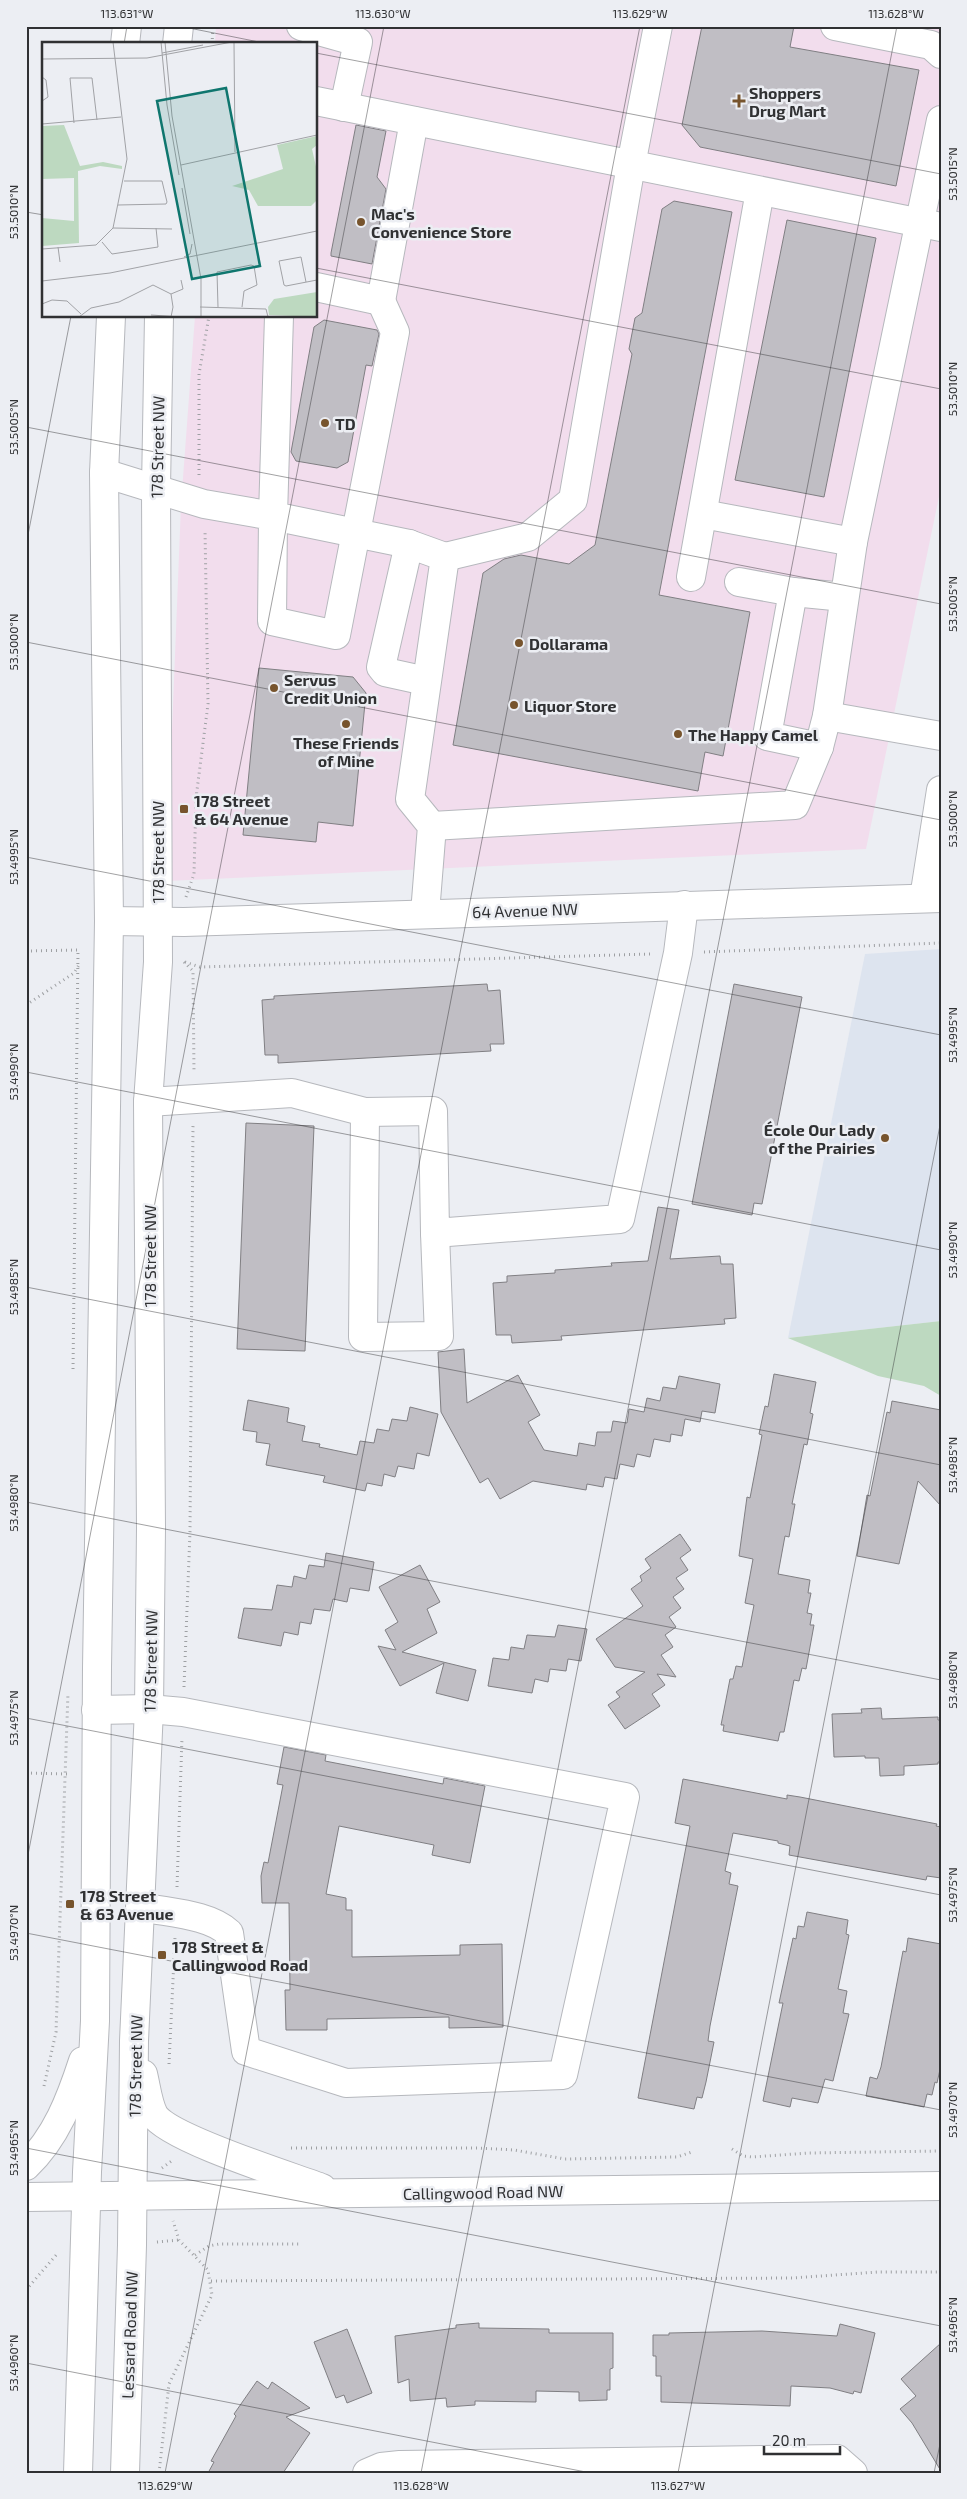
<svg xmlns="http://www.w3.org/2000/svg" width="967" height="2499" font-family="'Exo 2',sans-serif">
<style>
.commercial{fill:#f2dded}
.built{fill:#dde4ef}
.green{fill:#bdd9c0}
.building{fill:#c0bec4;stroke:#807f83}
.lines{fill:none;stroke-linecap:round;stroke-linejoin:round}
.minor-casing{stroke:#b6b8bd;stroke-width:30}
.major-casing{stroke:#b6b8bd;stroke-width:30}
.path{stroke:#9ea0a3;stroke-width:3;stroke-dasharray:1 4;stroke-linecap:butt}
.minor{stroke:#fff;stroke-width:28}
.major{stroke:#fff;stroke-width:28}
.ticks{fill:none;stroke:#303133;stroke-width:1;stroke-opacity:0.45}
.poi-dot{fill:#77542d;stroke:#eceef3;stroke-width:2}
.labels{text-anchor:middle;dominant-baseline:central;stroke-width:5;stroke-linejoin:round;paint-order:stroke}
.poi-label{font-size:16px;font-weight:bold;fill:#303133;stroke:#eceef3;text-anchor:start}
.street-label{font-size:16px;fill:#303133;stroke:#eceef3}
.inset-road{fill:none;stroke:#a1a2a6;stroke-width:1}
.view{fill:#0f766e;fill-opacity:0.15;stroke:#0f766e;stroke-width:2.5}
.inset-edge{fill:none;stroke:#303133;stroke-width:2.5}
.neatline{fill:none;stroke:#303133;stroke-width:2}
.ticks-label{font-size:12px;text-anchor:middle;fill:#303133}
</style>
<rect width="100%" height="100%" fill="#eceef3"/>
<!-- commercial -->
<polygon class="commercial" points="216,26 941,26 941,487 866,849 166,881 181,505 195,316 316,316 316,44 215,44"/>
<!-- built -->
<polygon class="built" points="941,949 941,1321 788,1338 865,954"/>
<!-- green -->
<polygon class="green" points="941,1321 941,1396 924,1386 878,1376 788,1338"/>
<!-- building -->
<g class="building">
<polygon points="702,26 794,26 790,47 919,70 896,186 700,147 682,125"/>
<polygon points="356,125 386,131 377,177 386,189 372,264 331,256 331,253"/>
<polygon points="674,201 732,212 659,595 750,612 723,756 705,752 698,791 453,745 483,573 504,559 521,555 569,564 595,545 632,354 629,349 635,318 642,313 662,209"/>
<polygon points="787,220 876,238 824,497 735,480"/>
<polygon points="324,320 377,330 379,334 372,366 366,365 348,462 337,468 296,461 291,452 314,327"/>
<polygon points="259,668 353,677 366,693 353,826 318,822 316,842 243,835"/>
<polygon points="487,984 488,991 500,990 504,1044 490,1044 491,1051 278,1063 278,1055 265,1055 262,1000 274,999 274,996"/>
<polygon points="734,984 802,997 762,1204 754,1203 752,1215 692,1204"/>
<polygon points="246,1123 314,1126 305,1351 237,1349"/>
<polygon points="658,1207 679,1210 670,1259 720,1256 721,1264 733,1264 736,1318 724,1319 725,1324 561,1336 562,1340 512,1343 511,1335 496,1335 493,1283 507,1282 507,1276 555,1273 555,1270 612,1266 611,1263 648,1261"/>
<polygon points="464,1349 467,1403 518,1375 540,1415 528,1422 544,1450 577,1456 579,1443 595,1446 597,1432 611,1432 613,1421 627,1423 629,1409 644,1412 647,1398 660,1401 663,1387 676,1389 679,1376 720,1384 715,1413 702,1411 700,1422 685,1419 682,1436 671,1434 670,1442 654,1439 650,1457 637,1454 634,1467 620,1464 617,1479 605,1477 603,1487 587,1484 586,1490 533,1481 500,1499 488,1478 480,1483 441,1412 438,1352"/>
<polygon points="774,1374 816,1382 810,1413 813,1414 807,1445 804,1444 792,1504 795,1504 789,1537 785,1536 778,1574 810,1580 808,1593 811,1593 807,1613 812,1614 810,1625 814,1625 806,1669 802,1668 799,1681 794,1680 784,1732 780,1732 778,1741 723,1731 724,1725 721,1725 730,1679 733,1679 736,1666 742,1667 754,1605 745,1603 753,1559 739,1556 747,1497 750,1498 762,1435 759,1434 765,1406 768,1407"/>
<polygon points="248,1400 289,1408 287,1422 305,1426 302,1441 320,1444 319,1447 357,1455 360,1441 374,1443 377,1429 389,1431 392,1419 407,1421 410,1407 438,1414 429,1456 417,1453 414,1469 398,1466 395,1477 384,1474 382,1486 367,1483 365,1491 323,1482 325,1476 266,1465 270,1444 256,1442 257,1432 243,1430"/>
<polygon points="892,1401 941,1410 941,1506 918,1481 899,1564 857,1556 867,1495 870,1496 887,1412 890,1413"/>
<polygon points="680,1534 691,1550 680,1558 688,1570 676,1578 684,1589 673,1597 681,1608 669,1617 676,1627 665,1635 673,1647 661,1655 676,1677 657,1674 665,1685 652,1694 660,1706 625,1729 608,1705 620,1697 616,1692 645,1672 615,1667 596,1639 643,1606 631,1589 642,1581 640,1576 651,1568 645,1559"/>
<polygon points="326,1553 374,1562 369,1591 350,1588 347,1602 333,1599 330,1611 314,1609 311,1624 300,1622 298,1635 284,1632 281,1646 238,1638 244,1608 272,1610 277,1585 292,1587 294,1576 306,1579 309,1565 324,1567"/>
<polygon points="420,1565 440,1602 427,1609 437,1633 402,1652 476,1670 468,1701 436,1693 444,1663 400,1686 378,1646 396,1650 385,1630 398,1622 379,1587"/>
<polygon points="558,1625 587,1629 581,1661 568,1659 566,1671 550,1669 548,1682 535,1679 532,1693 488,1686 493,1658 509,1660 511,1647 524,1649 527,1635 555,1637"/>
<polygon points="881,1708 882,1719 938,1717 938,1720 941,1720 941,1762 938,1762 938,1764 904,1766 904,1775 880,1776 879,1758 865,1758 865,1756 834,1757 832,1714 862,1713 861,1709"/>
<polygon points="284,1747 326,1755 325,1761 443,1784 444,1778 485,1786 470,1863 432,1855 434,1845 339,1826 326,1894 346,1898 346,1910 352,1910 352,1957 460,1955 460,1945 502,1944 503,2027 449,2028 449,2017 327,2019 327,2030 286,2030 285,1990 290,1990 289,1903 262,1903 261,1876 264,1862 268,1863 283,1785 277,1784"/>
<polygon points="683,1779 787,1799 787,1795 800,1797 937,1824 936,1826 941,1827 941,1878 927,1876 926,1880 789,1855 790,1846 778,1843 778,1841 733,1833 725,1871 731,1873 729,1884 738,1886 710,2026 708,2041 714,2042 706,2082 702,2098 697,2097 694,2109 638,2098 690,1826 675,1823"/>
<polygon points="807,1912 848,1920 846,1934 849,1935 838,1989 847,1991 843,2013 849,2014 833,2081 825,2079 818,2103 792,2098 790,2107 763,2101 783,2003 779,2003 793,1938 796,1939 798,1926 804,1927"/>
<polygon points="908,1938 941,1944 941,2065 937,2083 935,2082 932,2095 927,2094 924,2107 866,2096 870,2077 877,2079 881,2067 903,1951 906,1952"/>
<polygon points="479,2323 479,2328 549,2329 549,2333 613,2333 613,2368 610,2369 610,2390 607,2390 607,2400 579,2401 579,2392 536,2391 536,2402 475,2401 475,2405 447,2407 446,2398 410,2401 409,2379 398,2383 395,2336 456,2328 456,2325"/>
<polygon points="840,2324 875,2333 861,2393 854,2391 853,2394 830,2388 791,2386 790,2406 661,2402 661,2376 656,2376 656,2356 653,2356 653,2335 669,2335 669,2333 762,2331 837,2336"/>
<polygon points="347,2329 372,2393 347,2403 344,2395 336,2398 314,2342"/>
<polygon points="941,2343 941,2471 912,2423 900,2409 916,2396 901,2379"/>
<polygon points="257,2381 268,2389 272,2382 310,2408 286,2417 310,2433 283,2473 208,2473 214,2462 211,2461 236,2416 234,2414"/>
</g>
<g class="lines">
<!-- minor casing -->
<g class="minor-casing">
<g id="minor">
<polyline points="301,26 358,42 344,107"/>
<polyline points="835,26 931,45 941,54"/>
<polyline points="316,101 941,227"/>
<polyline points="316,287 381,301 414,121"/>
<polyline points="279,316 273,516 409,544 445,557 410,799 432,826 425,913"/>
<polyline points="104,473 204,504 273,516 272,621 336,635 395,332 381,301"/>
<polyline points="703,514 853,542"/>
<polyline points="409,544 381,667 385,672 426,681"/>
<polyline points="445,557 528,537 573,500 631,165 658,26"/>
<polyline points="691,577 760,191"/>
<polyline points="739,582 793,592 767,736 819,747"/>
<polyline points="793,592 844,597"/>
<polyline points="827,716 941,736"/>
<polyline points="432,826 795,805 819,747 827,716 853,542 941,120"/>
<polyline points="924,898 941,790"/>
<polyline points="109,921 184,922 941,898"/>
<polyline points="148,1102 292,1093 365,1112 433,1111 435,1233 620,1219 678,953 684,905"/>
<polyline points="365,1112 363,1337 439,1336 435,1233"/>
<path d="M96 1710 149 1709 183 1712 625 1797 563 2075 346 2083 246 2051 229 1933C209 1914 169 1913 142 1907"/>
<polyline points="367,2473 381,2467 400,2465 837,2459 853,2473"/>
</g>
</g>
<!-- major casing -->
<g class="major-casing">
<g id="major">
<polyline points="125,44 127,26"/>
<polyline points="177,44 179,26"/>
<path d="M143 2074C146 2086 148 2104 154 2115 170 2139 290 2176 322 2188"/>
<path d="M26 2166C56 2138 71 2098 83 2061"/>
<polyline points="26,2197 941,2186"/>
<polyline points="78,2473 87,2172 95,2021 97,1668 109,921 104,473 111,316"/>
<polyline points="125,2473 132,2245 134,2041 149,1709 151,1528 148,1102 158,962 156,488 159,316"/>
</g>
</g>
<!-- path -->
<g class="path">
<polyline points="212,44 213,26"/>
<polyline points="199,475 199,374 209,316"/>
<polyline points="186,897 194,874 196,798 208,704 205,530"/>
<polyline points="26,951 78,950 73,1370"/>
<polyline points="704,952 941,943"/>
<polyline points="184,962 193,971 194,1072"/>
<polyline points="185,962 200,967 650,954"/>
<polyline points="26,1005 74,973 79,965"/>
<polyline points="184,1687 190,1532 193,1126"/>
<polyline points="26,1773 67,1774"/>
<polyline points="177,1887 182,1738"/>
<polyline points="169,2064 175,1938"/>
<polyline points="44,2086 56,2032 68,1693"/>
<polyline points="291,2148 477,2148 514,2150 565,2159 677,2157 692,2152"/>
<polyline points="732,2149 743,2156 752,2157 809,2153 941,2151"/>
<polyline points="162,2168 173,2160"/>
<polyline points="157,2242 179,2240"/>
<polyline points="195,2255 209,2246 219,2244 300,2244"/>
<polyline points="211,2281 792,2278 878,2272 941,2272"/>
<polyline points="26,2290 57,2254"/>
<polyline points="159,2473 169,2384 212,2295 208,2270 179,2240 173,2221"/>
</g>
<!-- minor -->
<use href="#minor" class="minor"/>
<!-- major -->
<use href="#major" class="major"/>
</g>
<!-- ticks -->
<path class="ticks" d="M179 26 269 44M124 44 127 26M316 53 941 174M26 212 44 215M316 268 941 389M26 427 941 604M26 545 71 316M26 642 941 820M26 857 941 1035M26 1072 941 1250M26 1287 941 1465M26 1502 941 1680M26 1718 941 1895M26 1865 384 26M26 1933 941 2110M26 2148 941 2326M26 2363 591 2473M165 2473 640 26M421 2473 897 26M678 2473 941 1120M934 2473 941 2439"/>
<!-- markers -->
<g class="poi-dot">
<path d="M736.5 93.5h5v5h5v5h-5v5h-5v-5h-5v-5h5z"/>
<circle cx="361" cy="222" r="5"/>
<circle cx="325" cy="423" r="5"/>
<circle cx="519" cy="643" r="5"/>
<circle cx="274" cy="688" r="5"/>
<circle cx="514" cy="705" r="5"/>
<circle cx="346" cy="724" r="5"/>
<circle cx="678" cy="734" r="5"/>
<rect x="179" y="804" width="10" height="10" rx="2.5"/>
<circle cx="885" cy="1138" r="5"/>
<rect x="65" y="1899" width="10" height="10" rx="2.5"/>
<rect x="157" y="1950" width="10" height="10" rx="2.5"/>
</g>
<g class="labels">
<!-- poi labels -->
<g class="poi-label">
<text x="749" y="92">Shoppers<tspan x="749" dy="18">Drug Mart</tspan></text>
<text x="371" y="213">Mac's<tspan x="371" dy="18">Convenience Store</tspan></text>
<text x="335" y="423">TD</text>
<text x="529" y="643">Dollarama</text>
<text x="284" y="679">Servus<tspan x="284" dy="18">Credit Union</tspan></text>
<text x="524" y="705">Liquor Store</text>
<text x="688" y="734">The Happy Camel</text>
<text x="346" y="742" text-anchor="middle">These Friends<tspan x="346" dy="18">of Mine</tspan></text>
<text x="194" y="800">178 Street<tspan x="194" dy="18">&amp; 64 Avenue</tspan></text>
<text x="875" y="1129" text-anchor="end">École Our Lady<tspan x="875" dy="18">of the Prairies</tspan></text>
<text x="80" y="1895">178 Street<tspan x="80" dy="18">&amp; 63 Avenue</tspan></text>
<text x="172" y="1946">178 Street &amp;<tspan x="172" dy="18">Callingwood Road</tspan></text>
</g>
<!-- street labels -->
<g class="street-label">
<text transform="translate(157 447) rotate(-89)">178 Street NW</text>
<text transform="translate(157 852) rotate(-90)">178 Street NW</text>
<text transform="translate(525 910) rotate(-2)">64 Avenue NW</text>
<text transform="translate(149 1256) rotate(-90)">178 Street NW</text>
<text transform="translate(150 1661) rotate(-89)">178 Street NW</text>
<text transform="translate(135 2066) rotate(-89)">178 Street NW</text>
<text transform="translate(483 2192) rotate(-1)">Callingwood Road NW</text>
<text transform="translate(129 2335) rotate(-88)">Lessard Road NW</text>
</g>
</g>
<!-- overview -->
<g transform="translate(42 42)">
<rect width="275" height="275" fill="#eceef3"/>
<path d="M22 83 38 124 61 120 80 124V127L58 124 36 129 37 201 0 204V176L32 179V136L0 137V84ZM275 94V103L270 107 275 129V158L269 164H216L207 148 190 144 241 127 235 103ZM275 250V275L227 273 226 265 232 257Z" fill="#bdd9c0"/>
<path class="inset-road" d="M119 0 125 63 137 133M123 0 130 74 159 237V275M192 0 193 110M120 11 161 3M0 17 105 16 190 0M0 35 4 38 6 55 0 59M32 81 28 36H50L55 78M0 82 79 75M139 123 275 93M140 146 148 192M76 163 124 162 125 160 120 139H82M71 186 130 187M60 200 70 212 116 205 114 186M16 205 18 220M0 207 54 203 71 186 85 117 71 0M142 215 148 212 150 202M0 239 68 231 275 189M264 240 259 215 237 219 242 243 244 244 275 238M129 252 141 247 139 238M0 262 10 258 25 259 39 272M158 265 224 267 226 275M176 265 175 230 209 223 212 224 215 243 202 249 200 265M109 273 139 275M37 275 49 266 77 260 111 243 129 252 131 265 129 275"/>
<path class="view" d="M184 46 218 224 150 237 115 59Z"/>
<rect width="275" height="275" class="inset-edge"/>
</g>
<!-- border -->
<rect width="967" height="2499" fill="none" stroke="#eceef3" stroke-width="55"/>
<!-- scale -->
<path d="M764 2446v8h76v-8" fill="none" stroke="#303133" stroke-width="2.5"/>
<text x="772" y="2446" font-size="15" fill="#303133" stroke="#eceef3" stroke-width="4" paint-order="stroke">20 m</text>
<rect x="28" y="28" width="912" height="2444" class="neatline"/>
<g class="ticks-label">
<text x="127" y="18">113.631°W</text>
<text x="383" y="18">113.630°W</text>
<text x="640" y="18">113.629°W</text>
<text x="896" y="18">113.628°W</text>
<text transform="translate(953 174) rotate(-90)" y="4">53.5015°N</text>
<text transform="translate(14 212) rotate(-90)" y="4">53.5010°N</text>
<text transform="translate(953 389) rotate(-90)" y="4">53.5010°N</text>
<text transform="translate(14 427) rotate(-90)" y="4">53.5005°N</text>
<text transform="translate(953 604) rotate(-90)" y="4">53.5005°N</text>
<text transform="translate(14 642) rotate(-90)" y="4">53.5000°N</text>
<text transform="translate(953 819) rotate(-90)" y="4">53.5000°N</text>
<text transform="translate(14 857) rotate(-90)" y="4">53.4995°N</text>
<text transform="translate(953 1035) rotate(-90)" y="4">53.4995°N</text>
<text transform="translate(14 1072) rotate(-90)" y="4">53.4990°N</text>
<text transform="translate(953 1250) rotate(-90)" y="4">53.4990°N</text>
<text transform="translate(14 1287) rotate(-90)" y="4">53.4985°N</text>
<text transform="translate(953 1465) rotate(-90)" y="4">53.4985°N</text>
<text transform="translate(14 1503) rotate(-90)" y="4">53.4980°N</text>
<text transform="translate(953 1680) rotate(-90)" y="4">53.4980°N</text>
<text transform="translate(14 1718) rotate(-90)" y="4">53.4975°N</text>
<text transform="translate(953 1895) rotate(-90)" y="4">53.4975°N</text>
<text transform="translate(14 1933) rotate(-90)" y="4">53.4970°N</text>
<text transform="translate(953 2110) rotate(-90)" y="4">53.4970°N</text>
<text transform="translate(14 2148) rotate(-90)" y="4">53.4965°N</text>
<text transform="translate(953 2325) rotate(-90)" y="4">53.4965°N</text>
<text transform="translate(14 2363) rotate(-90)" y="4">53.4960°N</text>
<text x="165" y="2490">113.629°W</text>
<text x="421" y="2490">113.628°W</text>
<text x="678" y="2490">113.627°W</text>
</g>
</svg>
